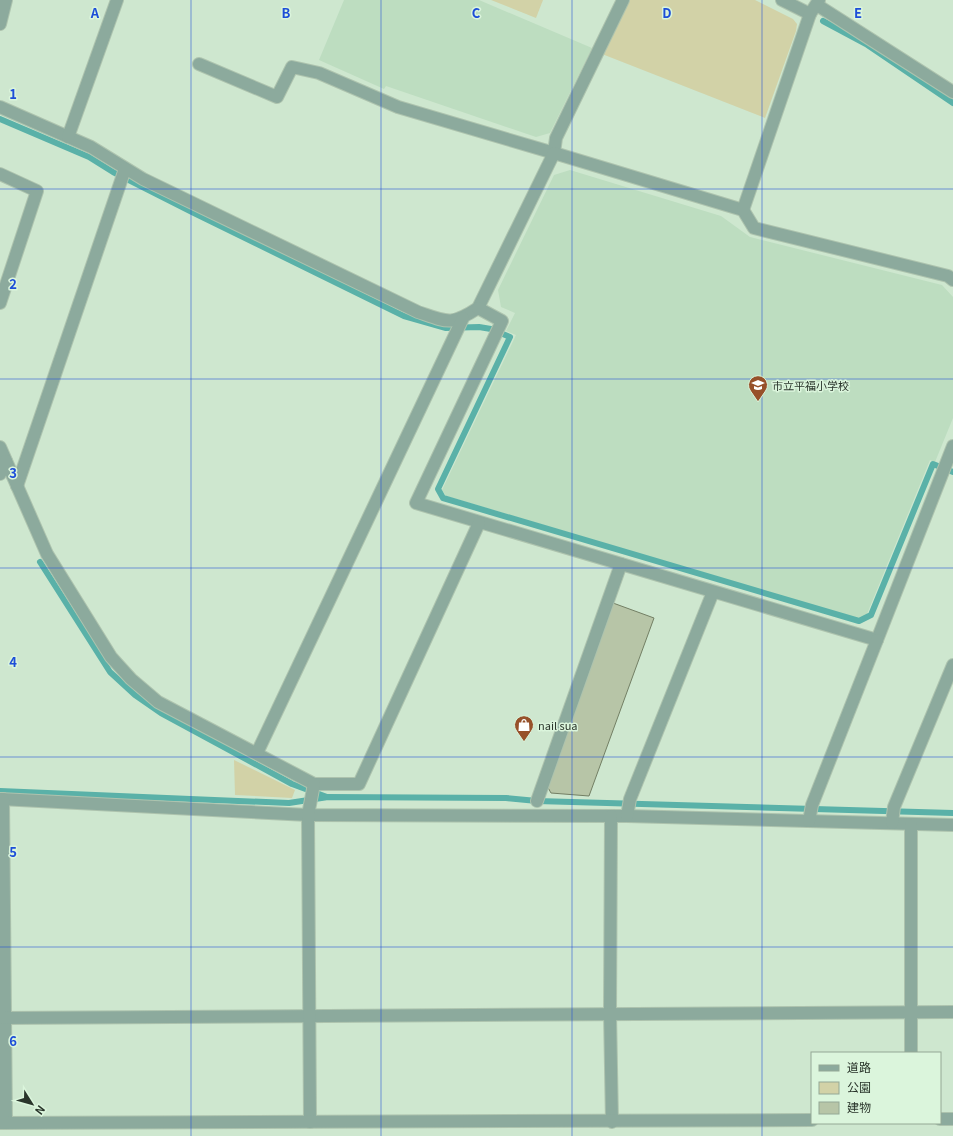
<svg xmlns="http://www.w3.org/2000/svg" width="953" height="1136" font-family="Georgia,'Noto Sans JP',serif">
<style>
.built{fill:#bdddc0}
.green{fill:#d2d2a7}
.lines{fill:none;stroke-linecap:round;stroke-linejoin:round}
.stream{stroke:#5ab1a8;stroke-width:6}
.building{fill:#b7c5a7;stroke:#737f64}
.minor-casing{stroke:#adc3ae;stroke-width:14}
.minor{stroke:#8caa9d;stroke-width:12}
.grid{fill:none;stroke:#1d4ed8;stroke-width:1;stroke-opacity:0.55}
.labels{text-anchor:middle;dominant-baseline:central;stroke-width:3;stroke-linejoin:round;paint-order:stroke}
.poi-label{font-size:11px;fill:#2a352b;stroke:#dbf5dc;text-anchor:start}
.grid-label{font-size:13px;text-anchor:middle;font-weight:bold;fill:#1d4ed8;stroke:#dbf5dc;stroke-width:3;stroke-linejoin:round;paint-order:stroke}
</style>
<rect width="100%" height="100%" fill="#cee7cf"/>
<!-- built -->
<g class="built">
<polygon points="344,0 479,0 592,48 550,133 536,137 386,86 384,89 319,60"/>
<polygon points="570,170 721,216 750,237 942,285 953,297 953,418 935,462 930,460 867,614 860,619 446,496 442,490 516,335 506,331 515,313 501,307 498,290 554,175"/>
</g>
<!-- green -->
<g class="green">
<polygon points="491,0 543,0 536,18"/>
<polygon points="630,0 755,0 793,19 797,24 796,31 765,118 602,54"/>
<polygon points="234,760 295,790 292,798 235,795"/>
</g>
<g class="lines">
<!-- stream -->
<g class="stream">
<polyline points="823,21 866,44 953,103"/>
<polyline points="0,119 89,157 113,172 192,212 404,316 446,328 479,327 491,329 510,337 438,489 443,498 859,621 871,615 933,464 953,472"/>
<polyline points="40,562 110,672 135,695 161,713 292,784 327,797"/>
<polyline points="0,791 289,803 328,797 506,798 537,801 953,813"/>
</g>
</g>
<!-- building -->
<polygon class="building" points="613,603 654,618 589,796 551,793 546,784"/>
<g class="lines">
<!-- minor casing -->
<g class="minor-casing">
<g id="minor">
<polyline points="782,0 810,14"/>
<polyline points="817,5 953,92"/>
<polyline points="0,24 6,0"/>
<polyline points="199,64 277,97 292,67 319,73 398,107 554,153 556,138 623,0"/>
<path d="M0 107 91 147 143 179 418 312C447 322 451 326 478 308L554 153 743 210 754 228 948 276 953 280"/>
<polyline points="68,137 117,0"/>
<polyline points="0,174 37,191 0,303"/>
<polyline points="743,210 810,14 819,0"/>
<polyline points="478,308 502,321 416,503 877,640 953,446"/>
<polyline points="0,447 47,554 111,657 131,679 158,702 314,784 359,784 479,523"/>
<polyline points="0,474 6,461"/>
<polyline points="17,486 125,169"/>
<polyline points="257,753 463,318"/>
<polyline points="0,799 308,815 627,816 953,825"/>
<polyline points="3,799 6,1123"/>
<polyline points="537,801 621,564"/>
<polyline points="611,816 610,1013 612,1122"/>
<polyline points="627,816 630,799 713,592"/>
<polyline points="809,821 812,805 877,640"/>
<polyline points="892,823 894,807 953,665"/>
<polyline points="0,1018 953,1012"/>
<polyline points="911,1053 911,825"/>
<polyline points="940,1119 953,1119"/>
<polyline points="310,1122 308,815 314,784"/>
<polyline points="0,1123 812,1120"/>
</g>
</g>
<!-- minor -->
<use href="#minor" class="minor"/>
</g>
<!-- grid -->
<path class="grid" d="M191 0V1136M381 0V1136M572 0V1136M762 0V1136M0 189H953M0 379H953M0 568H953M0 757H953M0 947H953"/>
<!-- icons -->
<defs>
<g id="school-pin" transform="scale(1)"><path d="M0 17L-7.5 6A9.5 9.5 0 1 1 7.5 6Z" fill="#97512a" stroke="#dbf5dc"/><path d="M0-5L7-2L0 1L-7-2ZM-4 1L0 2.5L4 1V4Q0 6-4 4Z" fill="#fff"/></g>
<g id="shop-pin" transform="scale(1)"><path d="M0 17L-7.5 6A9.5 9.5 0 1 1 7.5 6Z" fill="#97512a" stroke="#dbf5dc"/><path d="M-5-2.5h2.3a2.7 3.5 0 0 1 5.4 0H5L5.5 6h-11ZM-1.5-2.5h3a1.5 2.3 0 0 0-3 0Z" fill="#fff"/></g>
</defs>
<g fill-rule="evenodd">
<use href="#school-pin" x="758" y="385"/>
<use href="#shop-pin" x="524" y="725"/>
</g>
<g class="labels">
<!-- poi labels -->
<g class="poi-label">
<text x="772" y="385">市立平福小学校</text>
<text x="538" y="725">nail sua</text>
</g>
</g>
<g class="grid-label">
<text x="95" y="18">A</text>
<text x="286" y="18">B</text>
<text x="476" y="18">C</text>
<text x="667" y="18">D</text>
<text x="858" y="18">E</text>
<text x="13" y="99">1</text>
<text x="13" y="289">2</text>
<text x="13" y="478">3</text>
<text x="13" y="667">4</text>
<text x="13" y="857">5</text>
<text x="13" y="1046">6</text>
</g>
<!-- legend -->
<rect x="811" y="1052" width="130" height="72" fill="#dbf5dc" stroke="#94a895"/>
<rect x="819" y="1065" width="20" height="6" fill="#8caa9d" stroke="#94a895"/>
<text x="847" y="1072" font-size="12" fill="#2a352b">道路</text>
<rect x="819" y="1082" width="20" height="12" fill="#d2d2a7" stroke="#94a895"/>
<text x="847" y="1092" font-size="12" fill="#2a352b">公園</text>
<rect x="819" y="1102" width="20" height="12" fill="#b7c5a7" stroke="#94a895"/>
<text x="847" y="1112" font-size="12" fill="#2a352b">建物</text>
<!-- north arrow -->
<g transform="translate(32 1104) rotate(127)" stroke="#dbf5dc" stroke-width="3" paint-order="stroke">
<path d="M0-3L7 15L0 10L-7 15Z" fill="#2a352b"/>
<text y="-6" font-size="11" font-weight="bold" text-anchor="middle" fill="#2a352b">N</text>
</g>
</svg>
